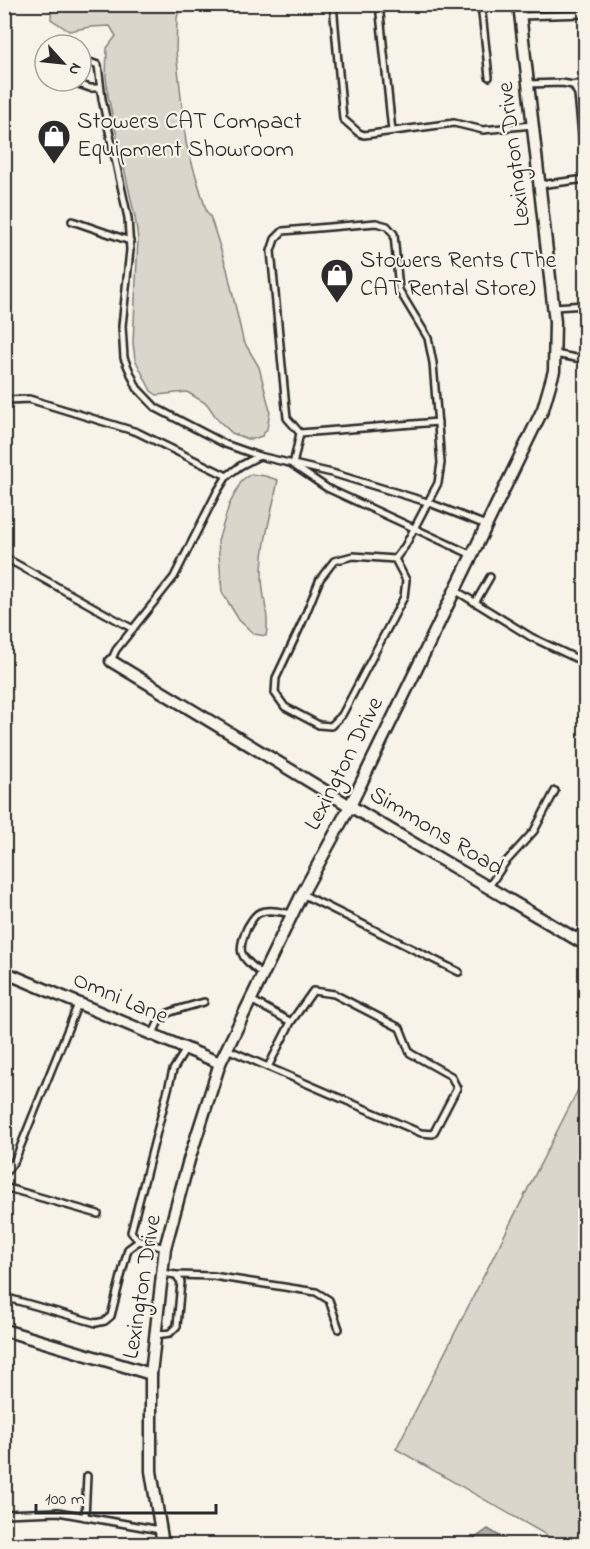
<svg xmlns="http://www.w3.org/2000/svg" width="590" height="1549" font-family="'Indie Flower',sans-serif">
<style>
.green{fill:#dad6cc;stroke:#82807c;stroke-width:1.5}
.water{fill:#afaca4;stroke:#7a7874;stroke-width:1.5}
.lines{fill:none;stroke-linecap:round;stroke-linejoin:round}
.lane-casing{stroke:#2b2b2b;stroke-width:10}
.street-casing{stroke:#2b2b2b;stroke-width:15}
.lane{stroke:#f7f3e8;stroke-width:5}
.street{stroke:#f7f3e8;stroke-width:10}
.labels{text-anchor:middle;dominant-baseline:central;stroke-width:4.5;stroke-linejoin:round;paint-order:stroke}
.poi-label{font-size:24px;fill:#2b2b2b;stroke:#f7f3e8;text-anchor:start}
.street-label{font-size:24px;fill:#2b2b2b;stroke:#f7f3e8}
</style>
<rect width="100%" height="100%" fill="#f7f3e8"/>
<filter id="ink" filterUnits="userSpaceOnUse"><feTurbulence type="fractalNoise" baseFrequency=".0167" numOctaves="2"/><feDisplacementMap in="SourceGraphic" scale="12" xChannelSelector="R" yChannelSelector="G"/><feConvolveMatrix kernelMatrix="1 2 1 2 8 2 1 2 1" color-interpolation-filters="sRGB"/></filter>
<g filter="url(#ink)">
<!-- green -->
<g class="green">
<polygon points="52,5 183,5 180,7 177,18 176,51 186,143 207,213 210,216 227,269 243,340 259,367 270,411 267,429 262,436 253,439 247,439 232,433 218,420 207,404 187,392 157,395 151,391 135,359 133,343 138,239 135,217 108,96 106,76 107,48 116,36 110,26 90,27 69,31 51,19"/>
<path d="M251 474 265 476 278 480C272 512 262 543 262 576 262 597 270 616 266 636L254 634 239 620 222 592 218 541 229 505 242 480Z"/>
<polygon points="585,1076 585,1544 562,1544 396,1449"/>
</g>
<!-- water -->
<polygon class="water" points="488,1529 513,1544 474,1544 474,1539"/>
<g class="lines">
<!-- lane casing -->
<g class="lane-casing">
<g id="lane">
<polyline points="333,4 343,119 359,133 364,135 454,123 483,130 532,125"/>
<polyline points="379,4 392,131"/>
<polyline points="481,4 489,77"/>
<polyline points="521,16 586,14"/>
<polyline points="81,59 98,65 102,99 128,218 130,250 122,326 124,358 137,388 156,408 225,444 259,456 332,473 427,502 486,525"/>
<polyline points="70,81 90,88 100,88"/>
<polyline points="527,84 562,83 573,85 578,94 586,176"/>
<polyline points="573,85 586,81"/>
<polyline points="539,185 586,179"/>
<polyline points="72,221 130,241"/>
<polyline points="554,307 586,305"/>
<polyline points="555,354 586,360"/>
<polyline points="4,405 8,400 29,399 137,432 227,476"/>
<polyline points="300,433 287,418 271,251 275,239 283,231 376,223 387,226 394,234 399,290 428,338 433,363 441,463 438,483 405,546 395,559 353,556 334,561 320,579 302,623 276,678 275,693 285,707 319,725 331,726 342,715 404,597 406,580 395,559"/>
<polyline points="300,433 438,422"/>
<polyline points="293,465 300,433"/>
<polyline points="296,467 327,488 472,555"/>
<polyline points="4,557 133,629"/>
<polyline points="455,590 531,637 586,663"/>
<polyline points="475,603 490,577"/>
<polyline points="111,661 116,650 174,577 217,492 227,476 240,466 259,456"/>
<polyline points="488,888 504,864 534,831 555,791"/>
<polyline points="302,894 459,972"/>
<polyline points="575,938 586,927"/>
<path d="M263 975C242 957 235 955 247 928 250 923 254 915 259 913 269 908 283 913 293 914"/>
<path d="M153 1035C155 1029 158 1022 162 1017 167 1011 195 1005 204 1002"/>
<polyline points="227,1049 268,1067 291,1022 251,1000"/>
<polyline points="268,1067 421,1133 433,1134 457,1088 451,1076 410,1053 400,1028 334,994 313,991 291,1022"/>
<polyline points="4,1175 15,1160 78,1004"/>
<polyline points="4,1187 98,1214"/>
<polyline points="139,1241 131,1232 173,1070 186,1049"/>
<polyline points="176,1275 213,1276 316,1292 329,1300 339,1329"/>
<polyline points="4,1297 96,1323 105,1321 111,1316 128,1249 139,1241 165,1248"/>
<polyline points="156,1335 170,1333 177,1326 181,1282 176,1275 162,1273"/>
<polyline points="4,1514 58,1512 160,1530"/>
<polyline points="85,1517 87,1476"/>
</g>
</g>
<!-- street casing -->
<g class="street-casing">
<g id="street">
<polyline points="111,661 350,806 586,945"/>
<polyline points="4,972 220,1063"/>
<polyline points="4,1330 151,1374"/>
<polyline points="163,1544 151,1471 151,1374 165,1248 189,1160 220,1063 302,894 350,806 543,409 554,371 555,322 519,4"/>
</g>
</g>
<!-- lane -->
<use href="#lane" class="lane"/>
<!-- street -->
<use href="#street" class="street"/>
</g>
</g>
<!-- icons -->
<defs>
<g id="shop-pin" transform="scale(1.725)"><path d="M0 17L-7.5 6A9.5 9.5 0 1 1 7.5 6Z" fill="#2b2b2b" stroke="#f7f3e8"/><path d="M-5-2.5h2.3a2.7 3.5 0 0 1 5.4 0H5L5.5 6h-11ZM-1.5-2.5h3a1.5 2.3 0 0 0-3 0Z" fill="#fff"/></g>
</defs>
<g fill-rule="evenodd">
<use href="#shop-pin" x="54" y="136"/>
<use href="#shop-pin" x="337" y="275"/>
</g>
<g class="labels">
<!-- poi labels -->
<g class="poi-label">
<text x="77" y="122">Stowers CAT Compact<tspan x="77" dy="28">Equipment Showroom</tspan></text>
<text x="360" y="261">Stowers Rents (The<tspan x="360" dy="28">CAT Rental Store)</tspan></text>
</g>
<!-- street labels -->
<g class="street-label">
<text transform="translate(515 154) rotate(-97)">Lexington Drive</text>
<text transform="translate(345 764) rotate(-63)">Lexington Drive</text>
<text transform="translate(436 832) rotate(31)">Simmons Road</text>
<text transform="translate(120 999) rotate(23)">Omni Lane</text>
<text transform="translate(143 1287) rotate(-81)">Lexington Drive</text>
</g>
</g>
<!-- margin -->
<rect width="590" height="1549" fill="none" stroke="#f7f3e8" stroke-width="24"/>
<rect x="12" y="12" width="566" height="1525" fill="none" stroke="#2b2b2b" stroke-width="2" filter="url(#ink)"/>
<!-- north arrow -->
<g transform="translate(63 63) rotate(117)"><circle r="28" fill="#f7f3e8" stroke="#a5a39c" stroke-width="1.5"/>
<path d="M0-4.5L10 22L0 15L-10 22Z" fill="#2b2b2b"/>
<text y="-9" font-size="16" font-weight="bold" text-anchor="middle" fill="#2b2b2b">N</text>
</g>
<!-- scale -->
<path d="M36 1504v9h180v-9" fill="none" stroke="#2b2b2b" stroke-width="3"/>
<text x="45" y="1504" font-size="18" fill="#2b2b2b" stroke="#f7f3e8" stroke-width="4.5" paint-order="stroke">100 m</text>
</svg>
